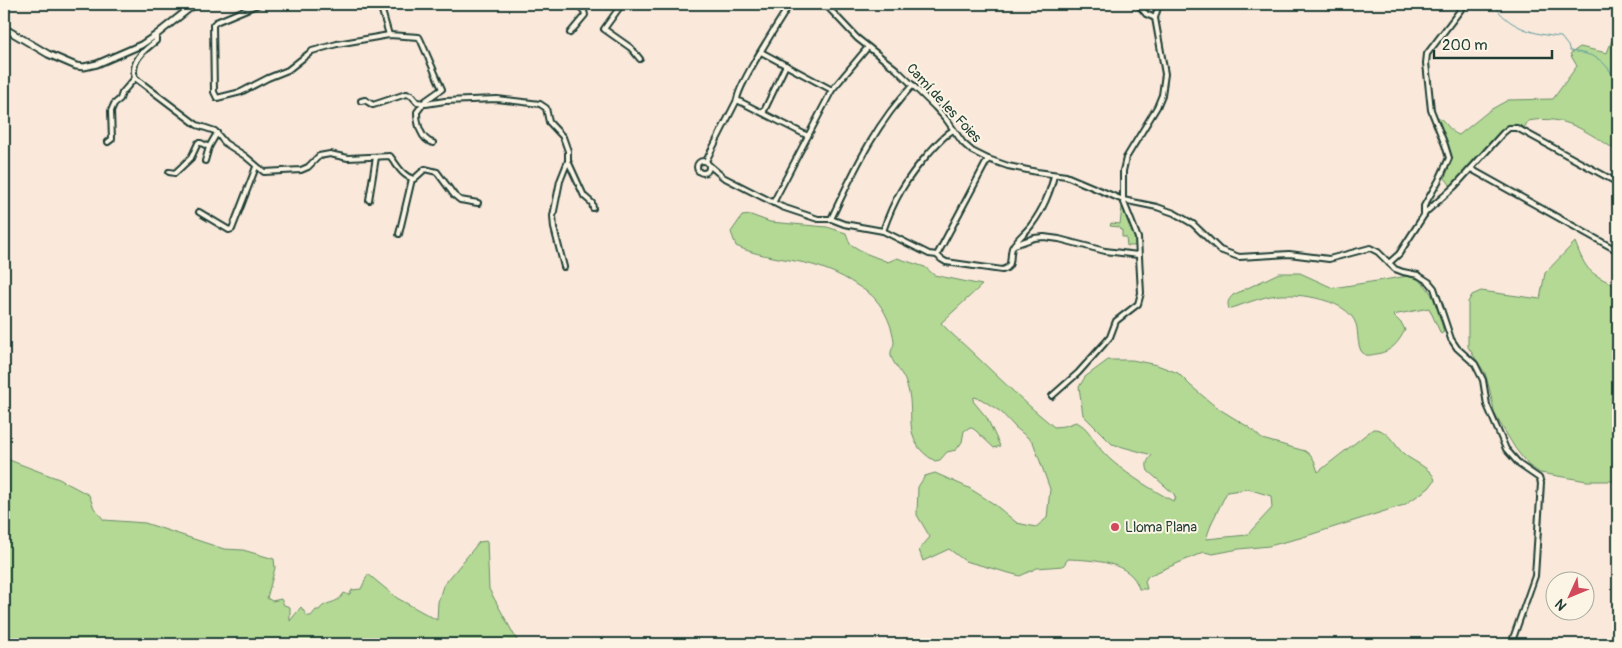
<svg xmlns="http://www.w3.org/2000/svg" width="1622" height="648" font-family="Pangolin,sans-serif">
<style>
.green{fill:#b3d995;stroke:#698b64;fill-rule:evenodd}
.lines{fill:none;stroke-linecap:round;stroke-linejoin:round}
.stream{stroke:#5f9a9f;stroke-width:1}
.street-casing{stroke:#1f3d34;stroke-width:8}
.secondary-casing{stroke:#1f3d34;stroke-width:9}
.street{stroke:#fcf5e5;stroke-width:4}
.secondary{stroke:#fcf5e5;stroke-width:5}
.poi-dot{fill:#d1495b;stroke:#fcf5e5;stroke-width:2}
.labels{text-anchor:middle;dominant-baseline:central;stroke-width:4;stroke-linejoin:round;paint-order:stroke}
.street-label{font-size:14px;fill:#1f3d34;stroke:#fcf5e5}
.poi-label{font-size:14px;fill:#1f3d34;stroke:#fcf5e5;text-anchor:start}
</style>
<rect width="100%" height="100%" fill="#fae9db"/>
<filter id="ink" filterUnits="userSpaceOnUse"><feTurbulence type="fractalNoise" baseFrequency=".02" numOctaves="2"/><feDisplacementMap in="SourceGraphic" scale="10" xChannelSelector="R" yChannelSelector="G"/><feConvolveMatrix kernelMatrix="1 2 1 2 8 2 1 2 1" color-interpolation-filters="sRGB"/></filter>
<g filter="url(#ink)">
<!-- green -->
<g class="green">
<path d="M1612 40 1618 41V156L1616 150C1586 132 1566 114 1528 121L1524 128C1521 127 1517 124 1513 124 1502 125 1461 175 1451 186L1445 178 1452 159 1435 116C1446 119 1449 132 1459 135L1490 110 1508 100 1553 99 1577 66 1570 54 1580 47 1607 53Z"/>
<polygon points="1122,207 1124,207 1135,235 1137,246 1127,246 1126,237 1122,237 1122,230 1120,230 1119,227 1110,226 1111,223 1120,224"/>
<path d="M751 215 770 222 827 227 846 233 850 244 865 253 888 262 897 258 925 267 934 275 982 285 941 323C952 335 964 344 975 355 1001 380 1026 404 1054 427L1064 426 1076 422C1088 427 1091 437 1099 447 1102 452 1108 457 1112 461 1131 477 1151 489 1173 501L1176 499 1174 494 1148 471C1145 463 1148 460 1152 455L1112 444 1083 415 1079 387 1085 377 1108 360H1132L1157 365 1178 373 1191 386 1216 407 1250 428 1262 439 1305 451 1310 455 1314 460 1318 472 1373 429C1378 429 1381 430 1385 433 1392 438 1397 448 1404 454 1413 462 1432 468 1435 480L1429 488 1404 505 1300 538 1269 546 1239 549 1213 554 1204 552 1148 576 1145 581 1147 589H1139C1132 561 1092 560 1068 559L1063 566 1037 568 1020 576 965 561 949 549 923 561 919 550 930 537 917 515 918 487 925 476 935 473 969 488 994 504 1017 523 1036 527 1047 518 1050 489 1033 442 1015 427 1001 412 981 399 974 397 973 401 987 418 1000 446 994 448 975 430 970 427 964 431 962 442 956 450 947 452 940 460 935 461C898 440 918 412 906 383 903 373 894 366 891 356 890 350 894 347 894 342 893 328 885 310 876 300 872 294 864 290 858 286 839 273 818 265 795 261 774 257 755 255 736 246L731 232 742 216ZM1248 489 1271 496 1272 508 1247 535 1206 539 1212 522 1227 492Z"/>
<path d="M1575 242C1587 273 1589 272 1618 287V481H1587L1540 473 1528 465 1515 448 1495 415 1490 391 1485 373 1468 347V302L1472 295 1481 291 1540 299 1545 273Z"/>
<path d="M1279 273H1300L1333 288 1408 276C1434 281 1437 311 1444 332L1441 334 1429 308 1393 315 1402 324 1405 330C1398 343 1392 351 1377 354 1374 354 1369 356 1366 355 1356 352 1359 332 1356 324 1347 297 1289 291 1266 297 1254 300 1241 305 1229 309 1227 302 1228 300 1233 295Z"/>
<path d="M4 458 59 479 89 495 94 508 104 520 145 523 224 549 243 550 274 559 275 568 267 598 272 601 281 599 284 605 290 607V621L301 607 307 616H311L316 610H319C326 600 336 606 344 593L349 595 352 590 361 589 368 574 397 598 437 620 438 602 443 586 479 542 487 541 489 589 519 644H4Z"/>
</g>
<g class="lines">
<!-- stream -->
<path class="stream" d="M1494 4C1506 27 1536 35 1561 37L1568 46 1570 51C1598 55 1604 59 1618 84"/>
<!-- street casing -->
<g class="street-casing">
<g id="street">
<polyline points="259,4 216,22 213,25 214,92 217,98 241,92 268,78 288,70 312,51 337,44 389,35 419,37 421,41 442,89 425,101 426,104 445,101 497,99 540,104 546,108 549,122 563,137 568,151 568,161 560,181 553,216 554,228 564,267"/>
<polyline points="380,4 389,35"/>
<polyline points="622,4 604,29 631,48 640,59"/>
<polyline points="825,4 857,38 896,69 935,107 946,119 963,143 972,151 988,159 1008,166 1037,172 1066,176 1123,200 1157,207 1174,213 1193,224 1220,250 1239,257 1289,254 1329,259 1370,248 1378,252 1395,269 1403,272 1418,275 1429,282 1434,288 1451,339 1457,348 1475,364 1483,380 1487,405 1506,449 1520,465 1539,478 1541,483 1535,576 1511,644"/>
<polyline points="1138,4 1146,14 1155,18"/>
<polyline points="570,33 585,15 584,11 577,4"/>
<path d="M156 35V41C144 50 130 61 135 78L197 125 215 131 225 143 245 156 264 172 301 170 308 167 319 156 330 154 348 158 390 156C397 165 402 176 414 179L425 169 437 172 454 195 460 200 478 203"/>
<polyline points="761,52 832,90"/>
<polyline points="737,100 808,136"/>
<polyline points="361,101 365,100 373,105 406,94 411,95 417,102 425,103"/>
<path d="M423 104 417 112C417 124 421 140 433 143"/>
<polyline points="763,113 786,65"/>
<polyline points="108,142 112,139 111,111 114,104 120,99 122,93 135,78"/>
<circle cx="703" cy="167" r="6"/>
<polyline points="205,161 209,147 217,133"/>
<polyline points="568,161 584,196 592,203 593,208"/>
<path d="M706 161 737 100C738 84 779 22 790 4"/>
<path d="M709 165 723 177 782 207 818 219H831L844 224 883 231 929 254 937 255 941 259 946 262 1002 270C1014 267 1009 257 1012 248 1017 238 1026 233 1032 224 1042 211 1051 191 1054 175"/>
<polyline points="1471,169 1618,251"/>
<polyline points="169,172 175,173 191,158 198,143 201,143 209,147"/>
<polyline points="369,200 376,157"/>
<polyline points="773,203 832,90 868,47"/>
<polyline points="199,212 229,230 232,229 256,167"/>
<polyline points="1424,215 1424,206 1439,180 1449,158 1445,145 1431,110 1426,63 1427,54 1465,4"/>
<path d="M831 219C854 171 875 124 913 85"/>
<path d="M883 231C894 199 906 179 928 154 936 145 943 136 953 130"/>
<polyline points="399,234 412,179"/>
<polyline points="1014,245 1034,238 1044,237 1059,239 1105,251 1138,255"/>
<polyline points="937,255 988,159"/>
<polyline points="1389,263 1399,254 1426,212 1455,186 1503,133 1509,128 1517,128 1618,183"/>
<polyline points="1052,396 1078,373 1104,344 1110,337 1116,321 1138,304 1141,293 1138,238 1123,200 1123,171 1126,158 1157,107 1162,95 1165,74 1155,18 1159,4"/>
</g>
</g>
<!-- secondary casing -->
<g class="secondary-casing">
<polyline id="secondary" points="4,28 48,54 76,66 84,67 97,64 141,45 156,35 195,4"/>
</g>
<!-- street -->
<use href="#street" class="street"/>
<!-- secondary -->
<use href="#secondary" class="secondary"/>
</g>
</g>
<!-- markers -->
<circle class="poi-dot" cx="1115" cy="527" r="5"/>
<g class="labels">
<!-- street labels -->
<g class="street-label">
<text transform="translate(944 103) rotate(47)">Camí de les Foies</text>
</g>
<!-- poi labels -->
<g class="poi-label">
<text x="1125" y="527">Lloma Plana</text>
</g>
</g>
<!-- margin -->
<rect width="1622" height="648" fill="none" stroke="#fcf5e5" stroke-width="20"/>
<rect x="10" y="10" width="1602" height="628" fill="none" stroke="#1f3d34" stroke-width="2" filter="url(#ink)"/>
<!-- north arrow -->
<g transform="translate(1570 596) rotate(226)"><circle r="24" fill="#fcf5e5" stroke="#a4ab9e"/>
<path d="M0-4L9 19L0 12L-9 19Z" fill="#d1495b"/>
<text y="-8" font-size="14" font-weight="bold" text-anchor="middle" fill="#1f3d34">N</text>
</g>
<!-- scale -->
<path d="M1434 50v8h118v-8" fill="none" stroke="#1f3d34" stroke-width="2.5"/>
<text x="1442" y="50" font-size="15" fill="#1f3d34" stroke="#fcf5e5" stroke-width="4" paint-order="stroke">200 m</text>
</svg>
